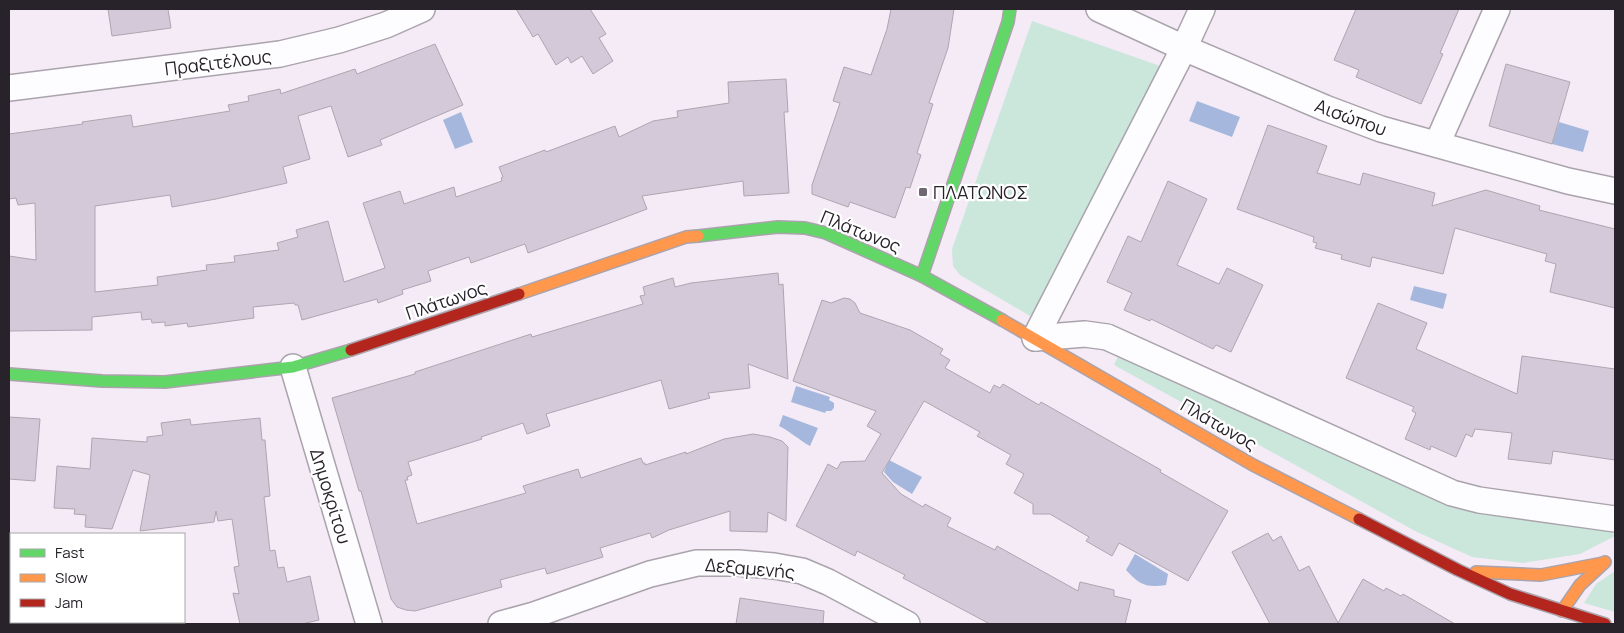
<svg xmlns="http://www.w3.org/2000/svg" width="1624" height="633" font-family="Manrope,sans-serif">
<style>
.green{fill:#cbe7dc}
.water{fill:#a6b7dd}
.building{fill:#d4c9d8;stroke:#ada6b0}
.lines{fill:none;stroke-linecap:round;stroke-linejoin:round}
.street-casing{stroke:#aaa3ac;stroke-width:28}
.fast-casing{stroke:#aaa3ac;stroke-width:14}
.slow-casing{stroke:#aaa3ac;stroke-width:14}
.jam-casing{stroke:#aaa3ac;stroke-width:14}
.street{stroke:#fdfcfe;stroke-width:25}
.fast{stroke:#63d668;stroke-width:11}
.slow{stroke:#ff974d;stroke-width:11}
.jam{stroke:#b3261e;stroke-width:11}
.poi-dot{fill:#6f6872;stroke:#fff;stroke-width:2}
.labels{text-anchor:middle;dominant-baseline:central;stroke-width:4.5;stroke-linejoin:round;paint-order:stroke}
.street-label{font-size:18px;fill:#28222a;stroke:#fff}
.poi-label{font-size:18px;fill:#28222a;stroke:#fff;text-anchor:start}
</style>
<rect width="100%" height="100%" fill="#f4ebf7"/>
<!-- green -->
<g class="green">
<polygon points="1032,21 1163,67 1036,312 1030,316 960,275 953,266 952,249"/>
<polygon points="1119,354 1460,508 1606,526 1615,536 1580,554 1523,563 1472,557 1415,531 1114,365"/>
<polygon points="1615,571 1615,612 1584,603 1596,584"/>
</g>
<!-- water -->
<g class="water">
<polygon points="1197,101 1240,117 1232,137 1189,121"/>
<polygon points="461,112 473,142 455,149 443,120"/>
<polygon points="1559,122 1589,131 1583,152 1552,144"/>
<polygon points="1414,286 1447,294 1443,309 1410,300"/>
<polygon points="796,386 830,397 829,400 834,403 834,408 831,411 826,411 825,413 791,402"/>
<path d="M783 415 818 428 810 446C799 440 791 432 779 426Z"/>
<polygon points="889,460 922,477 912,494 893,482 884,472"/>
<path d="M1135 554 1168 574 1166 585C1146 588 1140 585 1126 570Z"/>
</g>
<!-- building -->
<g class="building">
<polygon points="108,9 168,9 171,28 112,36"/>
<polygon points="516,9 590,9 606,34 599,38 613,61 593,74 582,56 571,63 568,57 556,65 538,34 533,37"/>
<polygon points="891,9 954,9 948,48 929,103 933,104 917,153 921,155 910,188 906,187 895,218 850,202 848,207 812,194 812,185 840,103 833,101 844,67 871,75 887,29"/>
<polygon points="1356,9 1459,9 1440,53 1443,54 1421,104 1356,77 1359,70 1334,60"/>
<polygon points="435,44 463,105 380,140 382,145 348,157 331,106 298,116 310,159 283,167 287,183 216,199 172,207 170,195 95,206 95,292 158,285 157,277 207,270 206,265 235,262 234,256 279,250 277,243 298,237 296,230 328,221 344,282 385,268 363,203 400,191 404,204 454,187 456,197 502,181 501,178 503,177 499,167 545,150 546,152 615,126 619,137 653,121 678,117 677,111 729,103 728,82 786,79 788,112 784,112 789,193 744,196 743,181 642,196 647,209 610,223 528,253 525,244 471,263 469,257 428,271 431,281 402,290 403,294 378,303 377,299 302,320 298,305 295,305 294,303 253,307 254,318 188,327 187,323 165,326 165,322 152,323 151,319 142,320 141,312 92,317 92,330 9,331 9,256 36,260 35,203 18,205 16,198 9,199 9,134 83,124 82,122 131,115 133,127 230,111 228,105 249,101 248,96 280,89 281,94 283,93 355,69 357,74"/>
<polygon points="1506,64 1570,82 1552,144 1489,126"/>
<polygon points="1268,125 1327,146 1317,173 1360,185 1363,173 1435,193 1432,206 1486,190 1540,206 1539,210 1615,229 1615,308 1550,292 1556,264 1545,261 1547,254 1455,228 1443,274 1372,257 1370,267 1341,259 1342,255 1315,248 1317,243 1313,242 1314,237 1237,209"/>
<polygon points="1168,181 1207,199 1177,265 1219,284 1227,268 1263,285 1231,352 1216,345 1213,349 1151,319 1150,321 1124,310 1132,293 1107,282 1128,236 1141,242"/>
<polygon points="778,273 779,285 783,284 788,379 748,364 750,388 708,393 710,398 669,409 661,380 546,414 550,426 527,434 523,423 481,437 482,439 408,462 412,475 407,477 408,480 405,480 417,524 526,493 523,486 578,469 581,478 641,458 643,463 645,463 645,465 686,452 686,454 724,439 753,434 770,437 782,441 788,447 786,521 768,512 767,532 730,531 730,511 669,530 652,538 650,533 600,548 603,557 547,574 545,568 500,580 502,587 415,611 406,610 397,607 391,599 361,491 359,491 332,398 415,374 415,372 531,334 532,337 643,304 640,296 645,295 643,287 673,278 675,287 691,283"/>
<polygon points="844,298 850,299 855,303 860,313 910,330 943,349 940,354 950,360 945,368 990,393 994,385 1000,388 1003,384 1039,405 1041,402 1161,470 1160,472 1228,511 1188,581 1119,543 1112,556 1086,541 1089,537 1050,514 1033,514 1033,504 1014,493 1024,474 1006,464 1011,455 977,436 980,432 924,401 882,473 901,494 923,507 925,504 951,518 947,526 995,550 997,546 1078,591 1080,582 1114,590 1114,596 1131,600 1125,624 990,624 903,578 905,575 857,551 855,556 796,526 828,464 837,469 841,462 865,461 881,434 867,426 876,411 793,381 822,300 831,303"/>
<polygon points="1378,303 1427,323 1416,349 1517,394 1522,356 1615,369 1615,460 1553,451 1551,464 1508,459 1512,433 1475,429 1472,437 1466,434 1456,457 1431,446 1430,450 1405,439 1416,413 1412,411 1414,407 1346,378"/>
<polygon points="9,417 40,419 35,481 9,479"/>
<polygon points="260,418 262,440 265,440 270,496 264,497 270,551 275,550 278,568 284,567 287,582 310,576 319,620 302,624 240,624 233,593 239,594 234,567 239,566 232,519 218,521 216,511 214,522 140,531 150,475 133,470 112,529 85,527 86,515 74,514 75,509 54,508 57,466 90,469 92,438 147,442 147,437 163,435 161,423 190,419 191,425"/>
<polygon points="1268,533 1273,541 1281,536 1299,571 1309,566 1338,623 1363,579 1384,591 1386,588 1401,596 1403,594 1455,624 1270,624 1232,552"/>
<polygon points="740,598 824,611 823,624 736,624"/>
</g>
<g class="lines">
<!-- street casing -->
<g class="street-casing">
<g id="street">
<polyline points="1099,9 1184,48 1325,108 1381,129 1568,181 1615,191"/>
<polyline points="9,88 280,54 339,40 386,25 422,9"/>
<polyline points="1437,144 1497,9"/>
<polyline points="1035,338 1085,334 1107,337 1452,493 1479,500 1615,519"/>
<polyline points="1035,338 1184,48 1202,9"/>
<polyline points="293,367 369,624"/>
<polyline points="501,624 534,615 650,574 697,563 738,563 774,566 802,571 828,582 907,624"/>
</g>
</g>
<!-- fast casing -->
<g class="fast-casing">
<g id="fast">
<polyline points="698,236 778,227 805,228 826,233 922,276 1002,320"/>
<polyline points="922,276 1008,22 1010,9"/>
<polyline points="9,374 102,381 165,382 293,367 351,350"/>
</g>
</g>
<!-- slow casing -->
<g class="slow-casing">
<g id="slow">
<polyline points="519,294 686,237 698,236"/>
<polyline points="1002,320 1253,465 1359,519"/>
<polyline points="1476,572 1541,575 1603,563"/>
<polyline points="1562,611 1580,585 1605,562"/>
</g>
</g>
<!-- jam casing -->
<g class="jam-casing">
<g id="jam">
<polyline points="351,350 519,294"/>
<polyline points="1359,519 1458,570 1510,594 1605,624"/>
</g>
</g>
<!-- street -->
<use href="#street" class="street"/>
<!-- fast -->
<use href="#fast" class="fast"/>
<!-- slow -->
<use href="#slow" class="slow"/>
<!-- jam -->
<use href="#jam" class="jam"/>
</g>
<!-- markers -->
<rect class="poi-dot" x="918" y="187" width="10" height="10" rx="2.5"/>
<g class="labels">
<!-- street labels -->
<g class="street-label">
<text transform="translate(218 62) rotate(-7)">Πραξιτέλους</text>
<text transform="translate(1351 117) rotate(20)">Αισώπου</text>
<text transform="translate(861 231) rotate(22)">Πλάτωνος</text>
<text transform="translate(446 300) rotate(-19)">Πλάτωνος</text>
<text transform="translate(1219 424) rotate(30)">Πλάτωνος</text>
<text transform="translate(331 496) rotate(73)">Δημοκρίτου</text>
<text transform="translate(750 568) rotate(5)">Δεξαμενής</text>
</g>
<!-- poi labels -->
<g class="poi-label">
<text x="933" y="192">ΠΛΑΤΩΝΟΣ</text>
</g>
</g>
<!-- border -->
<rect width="1624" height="633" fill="none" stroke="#28222a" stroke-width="20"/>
<!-- legend -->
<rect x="10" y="533" width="175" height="90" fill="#ffffff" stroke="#a9a7aa"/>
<rect x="20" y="549" width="25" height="8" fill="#63d668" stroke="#a9a7aa"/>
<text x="55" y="558" font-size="15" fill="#28222a">Fast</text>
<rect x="20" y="574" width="25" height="8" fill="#ff974d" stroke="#a9a7aa"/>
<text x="55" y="583" font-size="15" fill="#28222a">Slow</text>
<rect x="20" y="599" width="25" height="8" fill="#b3261e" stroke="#a9a7aa"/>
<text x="55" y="608" font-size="15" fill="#28222a">Jam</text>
</svg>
